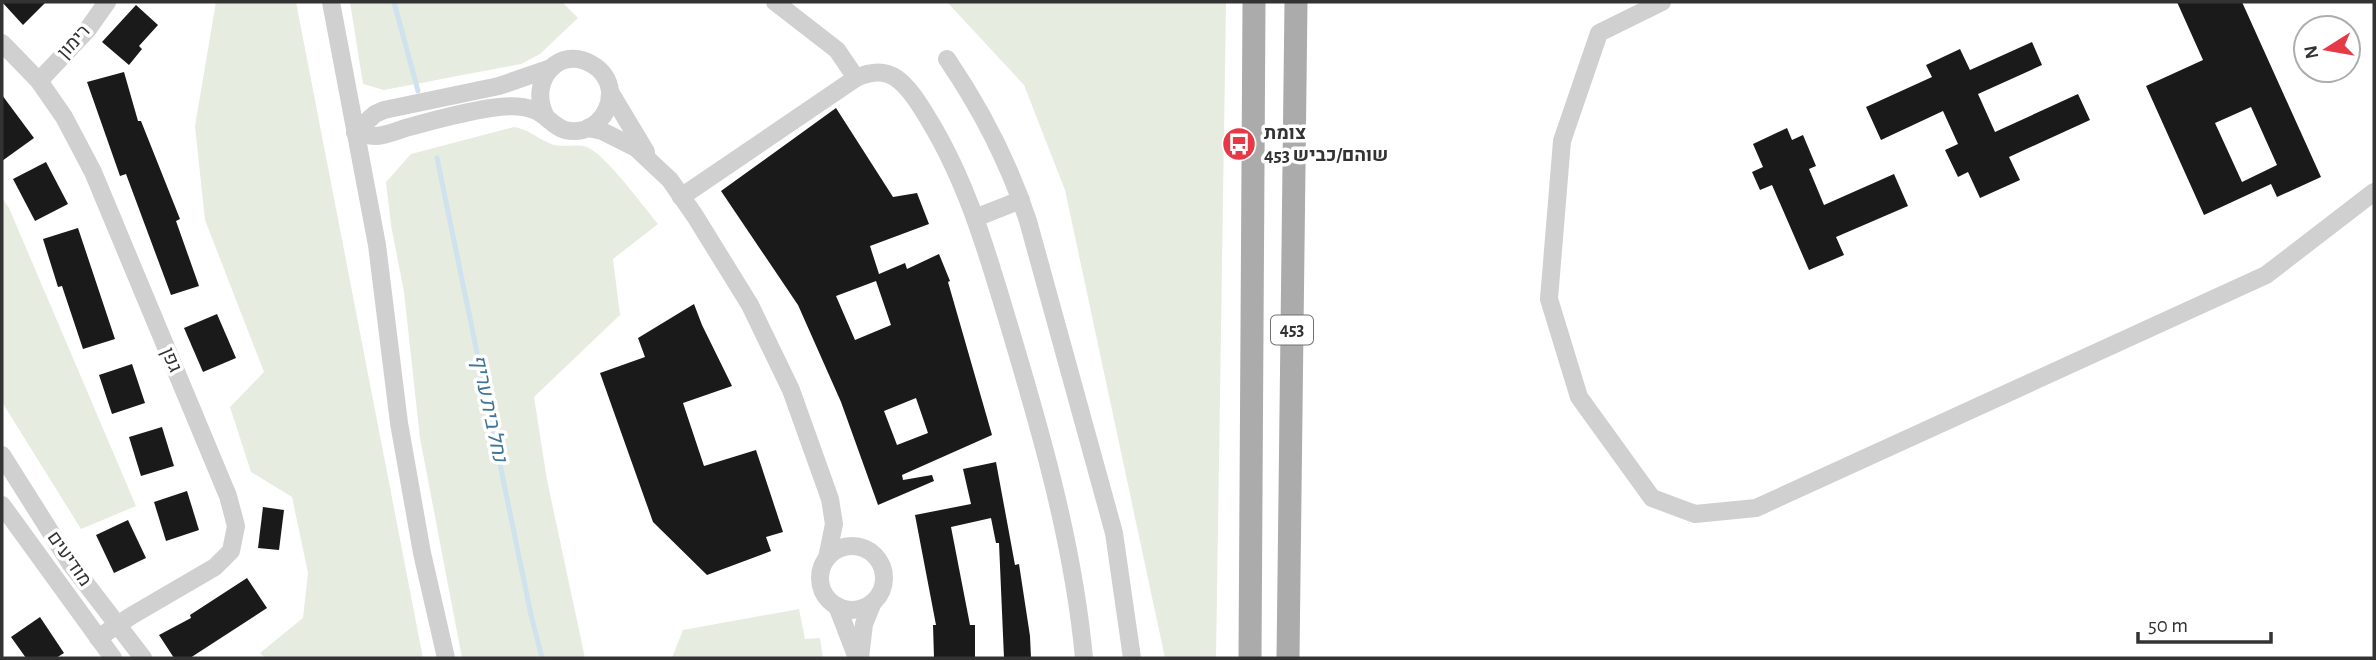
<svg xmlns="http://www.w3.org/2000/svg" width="2376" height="660" font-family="'Alegreya Sans',Heebo,sans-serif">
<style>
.green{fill:#e6ecdf}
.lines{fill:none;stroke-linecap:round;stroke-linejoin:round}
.stream{stroke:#cfe2ee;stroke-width:5}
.building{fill:#1a1a1a;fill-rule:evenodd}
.minor{stroke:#d0d0d0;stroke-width:18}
.major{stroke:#ababab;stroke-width:23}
.labels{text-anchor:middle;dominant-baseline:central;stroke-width:7;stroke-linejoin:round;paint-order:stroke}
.shield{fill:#fff;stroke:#707070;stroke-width:2}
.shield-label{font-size:18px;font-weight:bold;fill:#333}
.street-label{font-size:19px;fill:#333;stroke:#fff}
.poi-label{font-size:19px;font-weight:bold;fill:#333;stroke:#fff;text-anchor:start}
.water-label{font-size:21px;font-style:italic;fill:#3f7597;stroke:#fff}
</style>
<rect width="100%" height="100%" fill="#fff"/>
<!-- green -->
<g class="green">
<polygon points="216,2 296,2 423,658 265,658 260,653 303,618 308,573 292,497 251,472 230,407 264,372 205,220 195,126"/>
<polygon points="350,2 562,2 578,18 540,54 521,64 384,90 363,84"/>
<polygon points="947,2 1226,2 1216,658 1165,658 1065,190 1024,85"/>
<path d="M514 127C530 130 535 137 549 143 560 149 575 143 587 147 607 156 642 205 658 224L613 259 620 315 534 397 547 480 585 658H462L420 438 404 292 391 225 386 182 411 154Z"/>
<polygon points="2,198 9,208 136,506 81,529 2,402"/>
<polygon points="799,609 805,639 820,638 823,658 672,658 683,630"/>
</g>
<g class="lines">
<!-- stream -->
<g class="stream">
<polyline points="394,2 418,91"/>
<polyline points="437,158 531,615 542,658"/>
</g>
</g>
<!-- building -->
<g class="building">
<polygon points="2,2 46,2 23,25"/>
<path d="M2177 2H2242L2321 177 2277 197 2271 184 2204 215 2146 86 2203 60ZM2251 107 2277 165 2242 182 2215 123Z"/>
<polygon points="136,5 158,25 139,46 142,49 129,65 102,42"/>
<polygon points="2032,42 2042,65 1978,94 1995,132 2078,94 2090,120 2009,157 2020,180 1980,198 1968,172 1958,177 1945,150 1958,144 1943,111 1881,140 1866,107 1932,77 1926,65 1960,49 1970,70"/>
<polygon points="124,72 138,121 141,121 180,219 176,221 199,286 171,295 126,174 120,176 87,82"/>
<polygon points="2,95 34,138 2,161"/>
<path d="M836 108 893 197 917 193 929 224 870 246 879 274 905 263 907 269 939 254 950 281 948 282 992 435 902 475 903 480 932 475 934 481 878 505 841 402 798 305 721 191ZM876 281 891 325 855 340 836 296ZM916 398 928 433 897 445 884 411Z"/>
<polygon points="1787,128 1792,140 1803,135 1816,166 1809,169 1824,205 1894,174 1908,206 1836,237 1844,255 1809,270 1772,185 1760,190 1752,172 1763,167 1753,144"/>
<polygon points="46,162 68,204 35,221 13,179"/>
<polygon points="78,228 115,339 83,349 62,286 58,287 43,239"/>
<polygon points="694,304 702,325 732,386 683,403 704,466 756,450 783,532 766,537 771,551 707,575 653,522 600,373 645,357 638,338"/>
<polygon points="217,314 236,358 203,372 184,328"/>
<polygon points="132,364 145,403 112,414 99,375"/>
<polygon points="162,427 174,466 141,476 129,437"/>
<polygon points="996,462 1015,565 1019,564 1030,636 1031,658 1004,658 999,543 996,543 991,518 951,527 970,625 975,625 975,658 934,658 933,625 936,625 915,515 971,504 963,469"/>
<polygon points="187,491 199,530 166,541 154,502"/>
<polygon points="263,507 284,510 279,550 258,548"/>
<polygon points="128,520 146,558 114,573 96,535"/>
<polygon points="247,578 267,608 190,658 174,658 159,635 191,618 190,615"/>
<polygon points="40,617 64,653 56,658 26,658 11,637"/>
</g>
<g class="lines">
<!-- minor -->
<g class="minor">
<polyline points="331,2 377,245 399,423 422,553 446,658"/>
<polyline points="775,2 837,50 856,78"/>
<polyline points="1662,2 1599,33 1562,141 1549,299 1579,397 1652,498 1695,514 1756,508 2266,275 2374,192"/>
<polyline points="2,43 39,81 64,117 93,172 228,496 236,526 231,551 215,567 131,616 98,638"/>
<path d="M947 59C981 109 1009 163 1028 221L1114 533 1132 658"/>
<polyline points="39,81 88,29 107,2"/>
<polyline points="610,92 646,152"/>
<polyline points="588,128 602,131 636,148 670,180 695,216 750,305 791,390 830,499 834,524 827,558"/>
<path d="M355 132C362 134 370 136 376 136 389 135 400 129 413 126 438 119 465 112 491 108 504 106 521 105 534 110 546 114 552 126 565 130 590 136 611 116 610 91 609 80 602 70 593 65 560 44 528 80 545 115"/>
<polyline points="355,132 375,114 384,110 499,86 551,68"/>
<path d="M681 197 856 78C869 72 883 69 896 78 910 88 920 105 929 120 965 179 985 245 1005 312 1039 425 1073 540 1084 658"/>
<polyline points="975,218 1021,200"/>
<polyline points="2,455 70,563 143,658"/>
<polyline points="2,505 113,658"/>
<circle cx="852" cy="578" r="32"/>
<polyline points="837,606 857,658"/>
<polyline points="860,658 864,624 873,602"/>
</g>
<!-- major -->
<g class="major">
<polyline points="1250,658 1254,2"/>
<polyline points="1288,658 1296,2"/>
</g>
</g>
<!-- icons -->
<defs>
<g id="bus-disc" transform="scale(1.75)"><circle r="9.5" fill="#e63946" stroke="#fff"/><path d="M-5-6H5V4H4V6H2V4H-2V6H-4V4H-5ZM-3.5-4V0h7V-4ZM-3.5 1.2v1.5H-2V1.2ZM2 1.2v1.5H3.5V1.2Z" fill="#fff"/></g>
</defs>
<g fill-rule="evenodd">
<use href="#bus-disc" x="1239" y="144"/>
</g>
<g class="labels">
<!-- shield labels -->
<rect class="shield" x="1271" y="315.5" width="42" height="29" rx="5"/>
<g class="shield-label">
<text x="1292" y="330">453</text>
</g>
<!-- street labels -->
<g class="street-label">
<text transform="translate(74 42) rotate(-48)">רימון</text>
<text transform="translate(171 360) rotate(67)">גפן</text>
<text transform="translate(69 559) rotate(55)">מודיעים</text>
</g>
<!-- poi labels -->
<g class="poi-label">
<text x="1264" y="133">צומת<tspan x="1264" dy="22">שוהם/כביש 453</tspan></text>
</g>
<!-- water labels -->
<g class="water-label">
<text transform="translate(489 408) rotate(78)">נחל בית עריף</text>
</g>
</g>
<!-- border -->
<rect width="2376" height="660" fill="none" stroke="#333333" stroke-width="7"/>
<!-- north arrow -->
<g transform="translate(2327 49) rotate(259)"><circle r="33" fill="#ffffff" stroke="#adadad" stroke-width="2"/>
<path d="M0-5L12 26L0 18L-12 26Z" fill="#e63946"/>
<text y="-10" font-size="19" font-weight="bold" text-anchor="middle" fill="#333333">N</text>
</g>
<!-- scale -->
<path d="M2138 632v10h133v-10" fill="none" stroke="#333333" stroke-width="3.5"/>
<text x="2148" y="632" font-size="21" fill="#333333" stroke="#ffffff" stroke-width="5" paint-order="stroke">50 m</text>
</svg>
